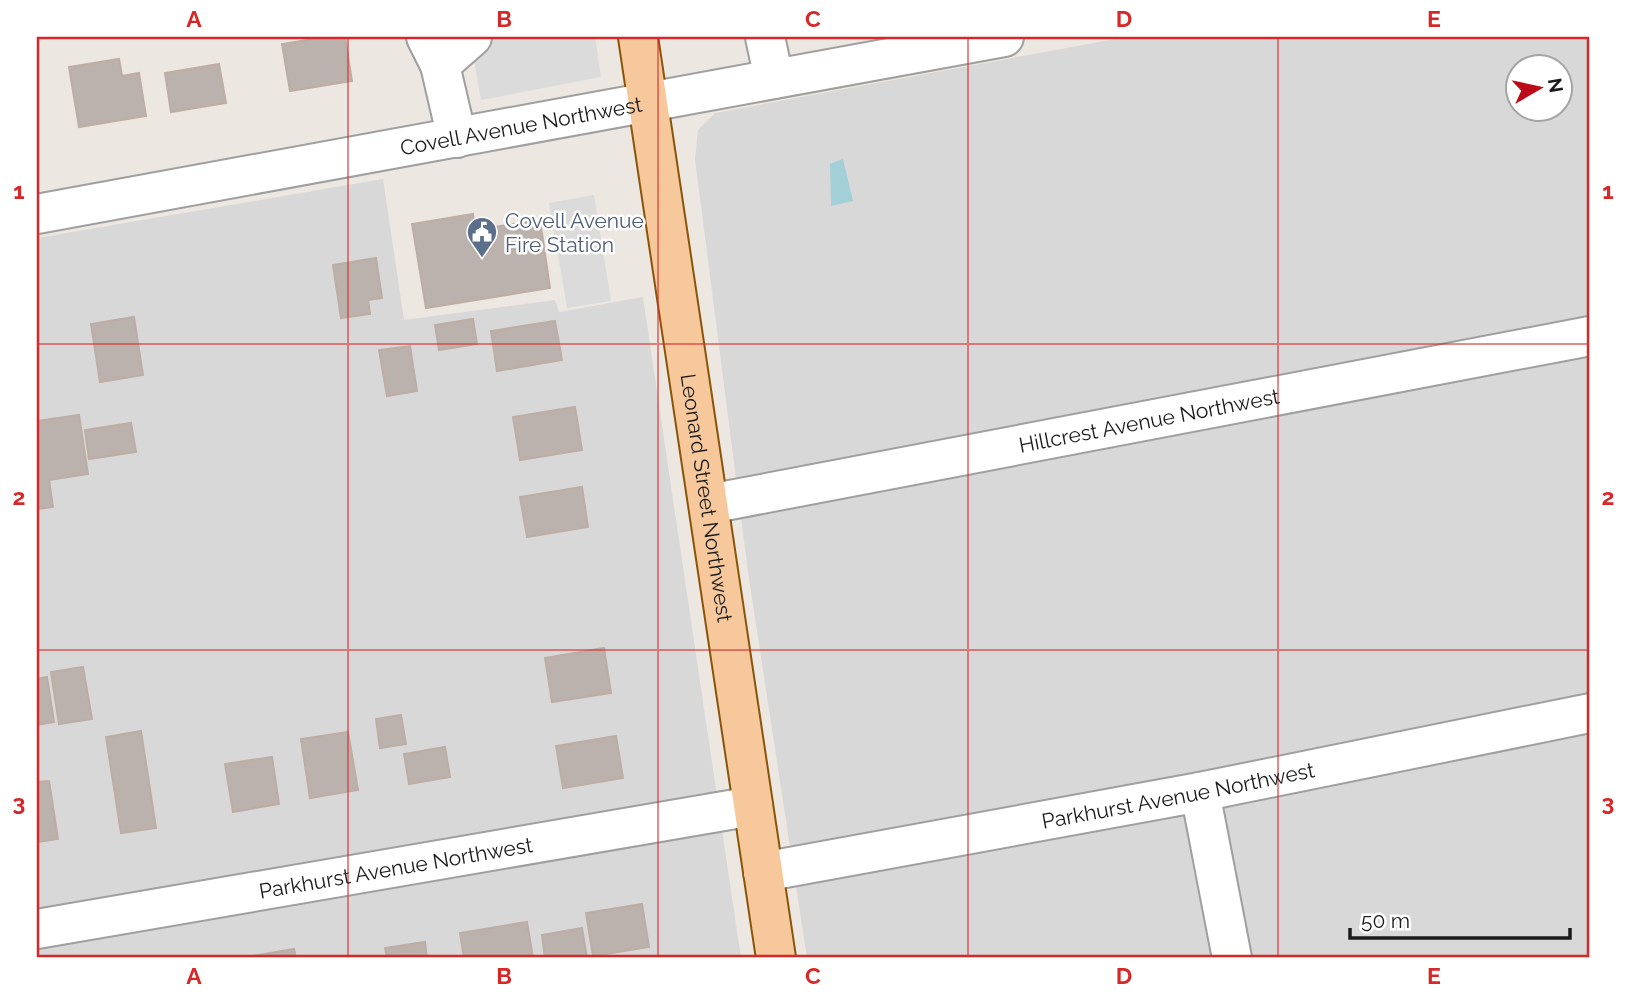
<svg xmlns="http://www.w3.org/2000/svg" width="1627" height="995" font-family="Raleway,sans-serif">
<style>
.residential{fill:#d9d8d8;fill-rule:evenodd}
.parking{fill:#dbdbdb}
.water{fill:#a3d0d8}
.building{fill:#bcb2ad;stroke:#bdada4;stroke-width:2}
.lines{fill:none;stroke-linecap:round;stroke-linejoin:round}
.minor-casing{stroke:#9f9f9f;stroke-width:42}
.major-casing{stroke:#8a5508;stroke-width:42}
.minor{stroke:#fff;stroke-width:38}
.major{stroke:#f6c89b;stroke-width:38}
.grid{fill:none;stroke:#d62828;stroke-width:2;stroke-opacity:0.55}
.labels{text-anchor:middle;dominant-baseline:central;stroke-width:5;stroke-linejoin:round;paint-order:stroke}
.street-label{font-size:21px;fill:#1b1b1b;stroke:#fff}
.service-label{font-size:21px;fill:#4e5e75;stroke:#fff;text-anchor:start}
.neatline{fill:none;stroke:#d62828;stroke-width:2.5}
.grid-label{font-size:23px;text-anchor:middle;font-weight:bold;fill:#d62828}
</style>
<rect width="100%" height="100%" fill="#ece7e1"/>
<!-- residential -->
<g class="residential">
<path d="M1126 37H1590V958H807L748 572 695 159 698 130 715 113ZM1518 66H1560V108H1518Z"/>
<polygon points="383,179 404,320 555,300 559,312 643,297 741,958 37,958 37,238"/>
</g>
<!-- parking -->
<g class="parking">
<polygon points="470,37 595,37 601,77 481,100"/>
<polygon points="594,195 611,301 567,308 549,203"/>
</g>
<!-- water -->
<polygon class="water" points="843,159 853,201 831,206 830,164"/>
<!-- building -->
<g class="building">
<polygon points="326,37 345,37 352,81 290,91 282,44"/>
<polygon points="119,59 122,76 139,73 146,116 79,127 69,67"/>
<polygon points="219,64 226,103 171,112 165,73"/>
<polygon points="473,214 475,230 540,220 550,288 426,308 412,224"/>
<polygon points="376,258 382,298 368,300 370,314 341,318 333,265"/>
<polygon points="134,317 143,375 100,382 91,324"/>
<polygon points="473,319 477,344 439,350 435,325"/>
<polygon points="555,321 562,360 497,371 491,331"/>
<polygon points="410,346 417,391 387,396 379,350"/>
<polygon points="575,407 582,450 520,460 513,417"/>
<polygon points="79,415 88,474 49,480 53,507 37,509 37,421"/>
<polygon points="131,423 136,452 89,459 85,430"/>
<polygon points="582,487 588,527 527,537 520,497"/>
<polygon points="604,648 611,693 552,702 545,658"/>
<polygon points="83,667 92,719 59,724 51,672"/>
<polygon points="47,677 54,722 37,725 37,679"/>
<polygon points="401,715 406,744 380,748 376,719"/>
<polygon points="141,731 156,828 121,833 106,737"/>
<polygon points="348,732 358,790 310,798 301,739"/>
<polygon points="616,736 623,778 563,788 556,746"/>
<polygon points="445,747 450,777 409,784 404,754"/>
<polygon points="272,757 279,804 233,812 225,764"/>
<polygon points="49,781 58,839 37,842 37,782"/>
<polygon points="642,904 649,947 593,956 586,913"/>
<polygon points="527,922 533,958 464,958 460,933"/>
<polygon points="582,928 587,958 545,958 542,935"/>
<polygon points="425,942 427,958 387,958 385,948"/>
<polygon points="294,949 296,958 252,958 252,956"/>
</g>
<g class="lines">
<!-- minor casing -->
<g class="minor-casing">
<g id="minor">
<polyline points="426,37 440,65 457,138"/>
<polyline points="765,37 774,79"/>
<polyline points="440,65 472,37"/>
<path id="s1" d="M37 214 1004 37"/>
<path id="s2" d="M709 504 1590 336"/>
<polyline points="1200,792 1232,958"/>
<path id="s3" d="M763 872 1200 792 1590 713"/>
<path id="s4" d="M37 929 753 806"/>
</g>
</g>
<!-- major casing -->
<g class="major-casing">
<g id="major">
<path id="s5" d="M638 37 776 958"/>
</g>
</g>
<!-- minor -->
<use href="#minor" class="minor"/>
<!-- major -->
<use href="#major" class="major"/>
</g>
<!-- grid -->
<path class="grid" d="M348 37V958M658 37V958M968 37V958M1278 37V958M37 344H1590M37 650H1590"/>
<!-- icons -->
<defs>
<g id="civic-pin" transform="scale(1.575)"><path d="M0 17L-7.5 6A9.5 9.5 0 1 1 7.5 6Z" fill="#5c6f8a" stroke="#fff"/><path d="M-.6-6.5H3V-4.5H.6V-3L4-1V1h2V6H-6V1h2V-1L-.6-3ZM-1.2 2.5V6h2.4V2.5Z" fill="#fff"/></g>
</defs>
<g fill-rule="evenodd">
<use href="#civic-pin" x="482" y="232"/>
</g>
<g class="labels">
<!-- street labels -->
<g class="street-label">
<text stroke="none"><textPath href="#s1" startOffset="492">Covell Avenue Northwest</textPath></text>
<text stroke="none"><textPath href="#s2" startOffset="448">Hillcrest Avenue Northwest</textPath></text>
<text stroke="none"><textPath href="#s5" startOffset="466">Leonard Street Northwest</textPath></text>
<text stroke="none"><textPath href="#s3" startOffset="422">Parkhurst Avenue Northwest</textPath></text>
<text stroke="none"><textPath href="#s4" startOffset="364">Parkhurst Avenue Northwest</textPath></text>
</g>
<!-- service labels -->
<g class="service-label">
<text x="505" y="220">Covell Avenue<tspan x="505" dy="24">Fire Station</tspan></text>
</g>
</g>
<!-- border -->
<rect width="1627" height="995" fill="none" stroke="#ffffff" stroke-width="77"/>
<!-- north arrow -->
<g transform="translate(1539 88) rotate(81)"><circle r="33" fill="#ffffff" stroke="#a4a4a4" stroke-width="2"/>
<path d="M0-5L12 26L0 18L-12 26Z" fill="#bb0b18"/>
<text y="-10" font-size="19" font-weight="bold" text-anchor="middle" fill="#1b1b1b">N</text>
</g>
<!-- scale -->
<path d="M1350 928v10h220v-10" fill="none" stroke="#1b1b1b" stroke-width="3.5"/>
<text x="1361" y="928" font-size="21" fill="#1b1b1b" stroke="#ffffff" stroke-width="5" paint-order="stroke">50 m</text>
<rect x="38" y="38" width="1550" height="918" class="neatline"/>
<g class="grid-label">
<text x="194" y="27">A</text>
<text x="504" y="27">B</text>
<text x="813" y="27">C</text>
<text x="1124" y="27">D</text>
<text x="1434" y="27">E</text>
<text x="19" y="199">1</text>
<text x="1608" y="199">1</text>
<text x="19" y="505">2</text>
<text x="1608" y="505">2</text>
<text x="19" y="811">3</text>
<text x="1608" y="811">3</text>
<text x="194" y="984">A</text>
<text x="504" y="984">B</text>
<text x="813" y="984">C</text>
<text x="1124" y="984">D</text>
<text x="1434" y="984">E</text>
</g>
</svg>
